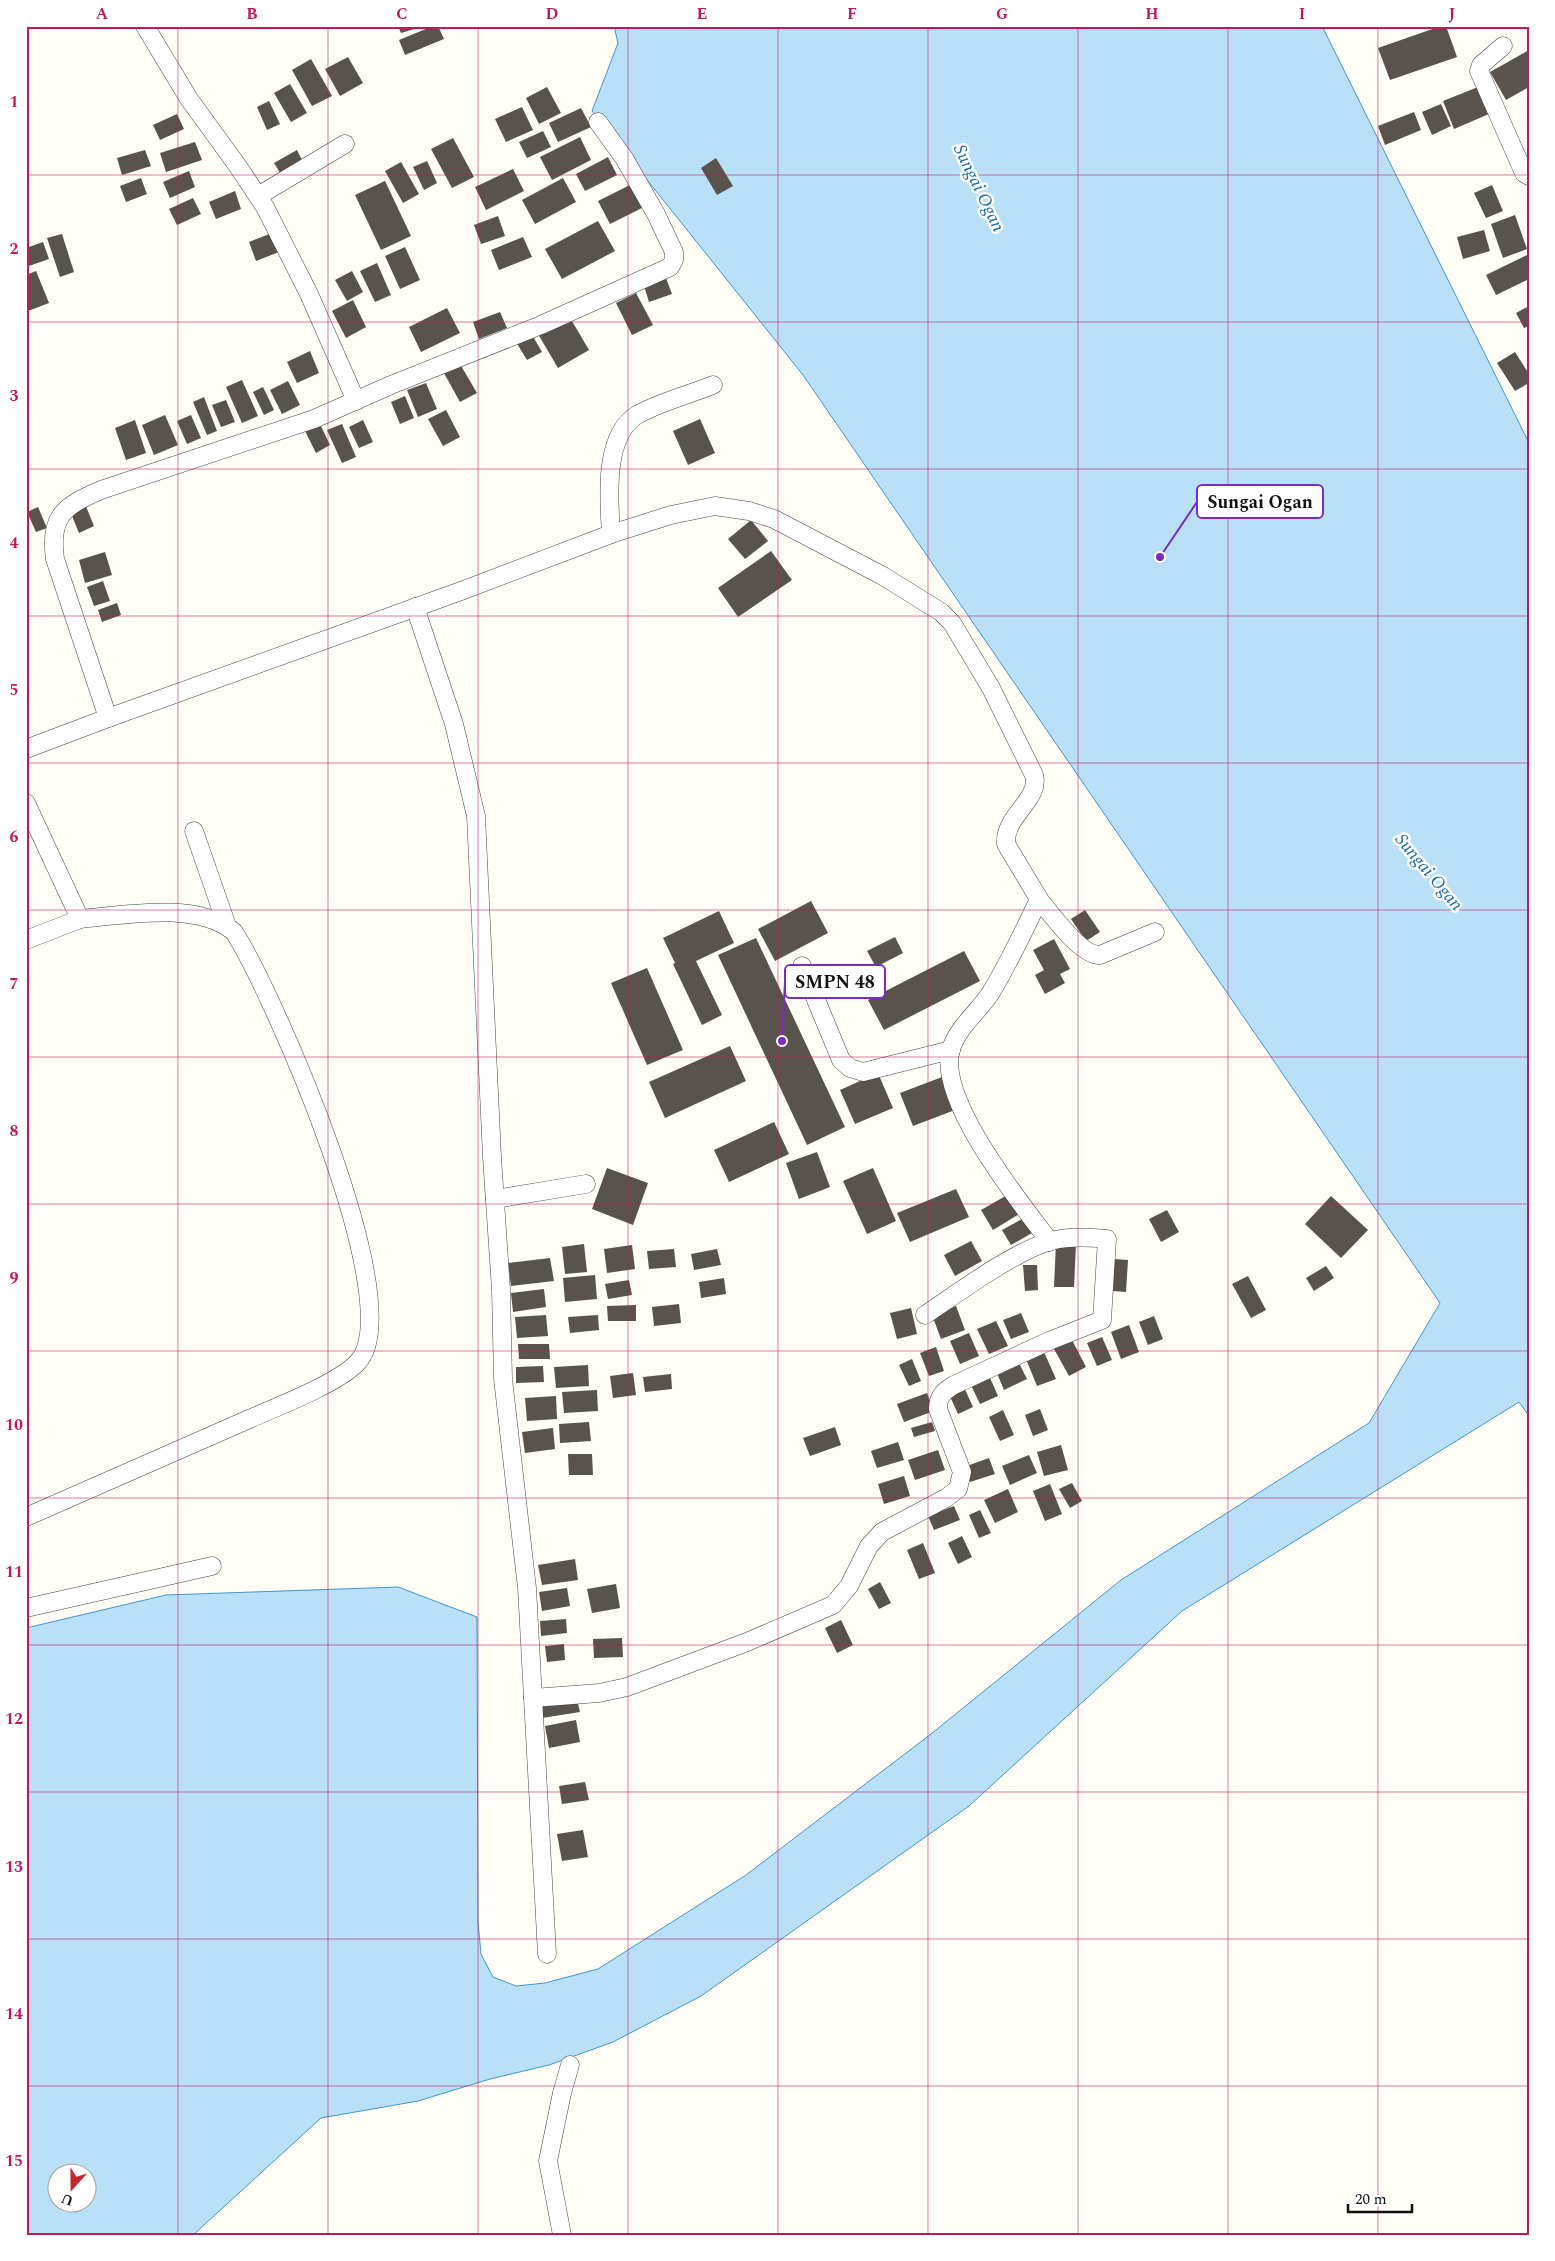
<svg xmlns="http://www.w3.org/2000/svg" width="1555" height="2261" font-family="Spectral,serif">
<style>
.water{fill:#b9e0f7;stroke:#3f96cf;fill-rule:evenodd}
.building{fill:#5a524d}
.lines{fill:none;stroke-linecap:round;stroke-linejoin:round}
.street-casing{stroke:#444;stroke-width:19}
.street{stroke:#fff;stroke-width:18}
.grid{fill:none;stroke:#c2185b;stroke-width:1;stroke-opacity:0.55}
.labels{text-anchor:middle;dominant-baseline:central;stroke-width:5;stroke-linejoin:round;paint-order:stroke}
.water-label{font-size:18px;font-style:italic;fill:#1768a6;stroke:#fff}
.leader{fill:none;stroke:#7b2cbf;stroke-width:2}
.callout-dot{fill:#7b2cbf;stroke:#fff;stroke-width:2}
.callout{fill:#fff;stroke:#7b2cbf;stroke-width:2}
.callout-label{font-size:18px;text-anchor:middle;font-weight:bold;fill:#111}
.neatline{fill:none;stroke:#c2185b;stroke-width:2}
.grid-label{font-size:16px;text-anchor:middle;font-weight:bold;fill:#c2185b}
</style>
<rect width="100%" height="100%" fill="#fffdf5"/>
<!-- water -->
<path class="water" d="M614 26H1322L1529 443V1416L1519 1402 1182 1611 969 1806 701 1996 613 2042 549 2065 490 2079 418 2101 321 2118 193 2235H26V1628L166 1595 398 1587 477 1617 478 1922 481 1954 493 1977 516 1986 545 1983 598 1969 746 1875 931 1734 1121 1580 1369 1423 1440 1303 803 375 592 111 618 43ZM58 2174H88V2204H58Z"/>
<!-- building -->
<g class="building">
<polygon points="398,26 421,26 421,27 401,33"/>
<polygon points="433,26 438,26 444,39 405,55 399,40"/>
<polygon points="1441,26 1446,26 1457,57 1390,80 1378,48"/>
<polygon points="1529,50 1529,87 1506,100 1490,72"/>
<polygon points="348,57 363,83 340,96 325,69"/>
<polygon points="311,59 332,96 312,106 292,70"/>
<polygon points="290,84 307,113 291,122 274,93"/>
<polygon points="547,87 561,113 539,124 526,98"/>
<polygon points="1478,87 1489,114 1454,129 1443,101"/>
<polygon points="269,101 280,124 267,130 257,107"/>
<polygon points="1441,104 1451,126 1432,135 1422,112"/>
<polygon points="522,107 533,130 506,142 495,119"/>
<polygon points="581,108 591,127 558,142 549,123"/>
<polygon points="1414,112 1421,130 1385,145 1378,126"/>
<polygon points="177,114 184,129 160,140 153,125"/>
<polygon points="543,131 551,147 527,158 519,142"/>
<polygon points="580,137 591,160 552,180 540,157"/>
<polygon points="453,138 474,177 452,188 431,149"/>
<polygon points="195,142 202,160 166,172 160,153"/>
<polygon points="145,150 151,166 122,175 117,158"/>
<polygon points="297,150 304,164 282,176 274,163"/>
<polygon points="608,157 617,175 585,191 576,174"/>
<polygon points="716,158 733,186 717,195 701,168"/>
<polygon points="427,161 437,183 424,190 413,167"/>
<polygon points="401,162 419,194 403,203 385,171"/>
<polygon points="513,169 524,191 486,210 475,187"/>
<polygon points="189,171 195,187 170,198 163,182"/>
<polygon points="141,178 147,194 126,202 120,186"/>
<polygon points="563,178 576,202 535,224 522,200"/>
<polygon points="385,181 411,236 381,250 355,195"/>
<polygon points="632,184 644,207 610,224 598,201"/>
<polygon points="1492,185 1503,211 1486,218 1474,193"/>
<polygon points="235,191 241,209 216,219 209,202"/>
<polygon points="193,198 201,214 177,225 169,209"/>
<polygon points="1515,215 1527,249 1503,258 1491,224"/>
<polygon points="498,216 505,236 481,244 474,225"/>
<polygon points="598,221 615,251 562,279 545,249"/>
<polygon points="1484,230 1490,251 1463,259 1457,237"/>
<polygon points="272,233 279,252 256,261 249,242"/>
<polygon points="62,234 74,272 60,277 47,238"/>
<polygon points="523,237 532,257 499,270 491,250"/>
<polygon points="43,242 49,259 26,267 26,248"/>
<polygon points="405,247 420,280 400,289 385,256"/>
<polygon points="1529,254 1529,279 1496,295 1486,275"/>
<polygon points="377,263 391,295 375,302 360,271"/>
<polygon points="36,271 49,303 28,311 26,275"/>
<polygon points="352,271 363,292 347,301 335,280"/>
<polygon points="666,278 672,294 649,302 644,286"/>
<polygon points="636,293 653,325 632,335 616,303"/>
<polygon points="353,300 366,327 346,338 332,311"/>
<polygon points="1529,306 1529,326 1524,328 1516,313"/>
<polygon points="447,308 460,333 421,352 409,327"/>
<polygon points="500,312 507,328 479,339 473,322"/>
<polygon points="569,316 589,350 558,368 538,334"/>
<polygon points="531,333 542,352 527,360 516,342"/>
<polygon points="310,351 319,373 297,383 287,362"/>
<polygon points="1515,352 1529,374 1529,383 1515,391 1497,363"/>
<polygon points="460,364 477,393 460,402 444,373"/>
<polygon points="242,380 258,416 242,423 226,387"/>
<polygon points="288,381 300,405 282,414 270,390"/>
<polygon points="426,383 437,409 418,417 407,390"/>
<polygon points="263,387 274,410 264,415 253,392"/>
<polygon points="405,396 414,418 400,424 391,402"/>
<polygon points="204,397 217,431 207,435 193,402"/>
<polygon points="226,400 235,422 221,427 212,405"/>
<polygon points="446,410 460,437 443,446 428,419"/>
<polygon points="165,415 178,445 154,455 142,425"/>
<polygon points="191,415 201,438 187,444 177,421"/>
<polygon points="700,419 715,453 688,465 673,431"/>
<polygon points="135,420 146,453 126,460 115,428"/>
<polygon points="363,420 373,442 359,448 349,427"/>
<polygon points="319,422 330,445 316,453 304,429"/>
<polygon points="342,424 356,457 342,463 327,430"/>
<polygon points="85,504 94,526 79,533 70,511"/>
<polygon points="38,507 47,528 36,532 27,512"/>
<polygon points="751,520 768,541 745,559 728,539"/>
<polygon points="771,551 792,580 738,617 718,588"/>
<polygon points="105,552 112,575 85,583 79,560"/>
<polygon points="103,581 110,601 94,606 87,587"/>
<polygon points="117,603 121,615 102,622 98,610"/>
<polygon points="811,901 828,933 775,961 758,929"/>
<polygon points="1085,910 1100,932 1086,941 1071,919"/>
<polygon points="719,911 734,943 696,961 722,1015 702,1025 673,964 675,963 663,938"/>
<polygon points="895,937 903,953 876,967 867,951"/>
<polygon points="756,938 845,1127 807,1145 718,955"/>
<polygon points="1054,939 1070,969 1060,974 1065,983 1045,994 1035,975 1044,970 1033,950"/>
<polygon points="964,951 980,981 884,1030 868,1000"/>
<polygon points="647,968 683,1050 647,1065 611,983"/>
<polygon points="730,1046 746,1081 665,1118 649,1082"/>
<polygon points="878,1073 893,1108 855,1124 840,1090"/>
<polygon points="942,1077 955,1110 913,1126 900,1093"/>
<polygon points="774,1122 789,1154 729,1182 714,1150"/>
<polygon points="817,1152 830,1187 799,1199 786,1163"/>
<polygon points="607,1168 648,1183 633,1225 592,1209"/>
<polygon points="873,1168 896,1221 867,1234 843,1181"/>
<polygon points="956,1189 969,1217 910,1242 897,1213"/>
<polygon points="1009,1194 1021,1213 993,1230 981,1210"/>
<polygon points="1331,1196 1368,1230 1341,1258 1305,1224"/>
<polygon points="1167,1210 1179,1232 1161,1242 1149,1219"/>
<polygon points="1024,1218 1032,1233 1011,1245 1002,1230"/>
<polygon points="971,1241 982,1261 955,1276 944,1255"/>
<polygon points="1056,1243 1076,1244 1074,1287 1054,1287"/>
<polygon points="584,1244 587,1272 565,1274 562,1247"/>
<polygon points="632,1245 635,1269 607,1273 604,1249"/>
<polygon points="674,1249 676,1267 649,1269 647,1251"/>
<polygon points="717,1249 721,1265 694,1270 691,1254"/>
<polygon points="550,1258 554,1281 511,1286 508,1263"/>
<polygon points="1114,1259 1128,1260 1126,1292 1113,1291"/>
<polygon points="1023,1265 1037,1265 1038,1290 1025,1291"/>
<polygon points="1326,1266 1334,1278 1314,1291 1306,1278"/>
<polygon points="595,1275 597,1299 565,1302 563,1278"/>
<polygon points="1248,1276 1266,1310 1251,1318 1232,1284"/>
<polygon points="724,1278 726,1294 701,1298 699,1282"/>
<polygon points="629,1280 632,1295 608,1299 605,1284"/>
<polygon points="544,1289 546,1307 513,1312 511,1293"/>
<polygon points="679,1304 681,1323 654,1326 652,1307"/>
<polygon points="636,1305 636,1321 608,1321 607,1306"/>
<polygon points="956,1306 965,1330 941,1339 932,1315"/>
<polygon points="911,1308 917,1334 897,1339 890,1313"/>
<polygon points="1021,1313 1029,1332 1011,1339 1003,1320"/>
<polygon points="546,1315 548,1336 517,1338 515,1317"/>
<polygon points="598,1315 599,1330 570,1333 568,1317"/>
<polygon points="1154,1316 1163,1339 1148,1345 1139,1322"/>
<polygon points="996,1321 1008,1346 989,1354 977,1329"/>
<polygon points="1129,1325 1139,1352 1121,1359 1111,1332"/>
<polygon points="969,1333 979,1356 960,1364 950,1341"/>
<polygon points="1102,1337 1112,1360 1097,1366 1087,1343"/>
<polygon points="1072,1340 1086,1367 1069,1376 1054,1349"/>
<polygon points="518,1344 549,1344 550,1359 519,1359"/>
<polygon points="936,1347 944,1371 929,1376 920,1353"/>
<polygon points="1044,1352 1056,1379 1037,1386 1026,1359"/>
<polygon points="912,1359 921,1381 909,1386 899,1365"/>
<polygon points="1018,1361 1027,1379 1004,1390 996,1371"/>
<polygon points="588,1365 589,1386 556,1388 554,1367"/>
<polygon points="543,1366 544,1382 516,1383 516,1367"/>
<polygon points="987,1371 998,1396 980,1404 968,1379"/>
<polygon points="633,1373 636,1395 613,1398 610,1376"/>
<polygon points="671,1374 672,1389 645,1392 643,1377"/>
<polygon points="963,1385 973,1407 958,1414 948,1392"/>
<polygon points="597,1390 598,1411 564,1413 562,1392"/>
<polygon points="927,1393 934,1411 904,1422 897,1404"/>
<polygon points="556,1396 557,1419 527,1421 525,1398"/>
<polygon points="1040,1409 1048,1430 1033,1436 1025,1415"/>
<polygon points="1003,1410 1014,1435 1000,1441 989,1417"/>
<polygon points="589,1422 591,1441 560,1443 559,1424"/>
<polygon points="932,1422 935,1431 914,1437 911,1428"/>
<polygon points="835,1427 841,1445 810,1456 803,1438"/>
<polygon points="553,1428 555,1449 525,1453 522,1432"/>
<polygon points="898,1442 904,1460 877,1468 871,1451"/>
<polygon points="1061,1445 1068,1470 1044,1476 1037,1452"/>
<polygon points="938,1450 945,1470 915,1480 908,1460"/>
<polygon points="568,1454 592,1454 593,1475 569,1475"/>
<polygon points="1029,1455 1037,1473 1010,1485 1002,1466"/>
<polygon points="989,1458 995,1474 970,1482 964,1467"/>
<polygon points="904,1476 910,1496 884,1504 878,1484"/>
<polygon points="1072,1483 1082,1501 1070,1508 1059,1489"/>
<polygon points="1050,1484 1062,1514 1045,1521 1033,1491"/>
<polygon points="1008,1489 1018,1512 995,1523 984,1500"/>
<polygon points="954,1506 960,1520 934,1530 928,1516"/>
<polygon points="980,1510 991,1533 979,1538 969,1515"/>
<polygon points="962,1536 972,1557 958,1564 948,1543"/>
<polygon points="923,1543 935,1573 919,1579 907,1550"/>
<polygon points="575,1559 578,1580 542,1585 538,1565"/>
<polygon points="880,1582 891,1603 879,1609 868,1589"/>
<polygon points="616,1584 620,1608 592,1613 587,1589"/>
<polygon points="567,1588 570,1606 542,1611 539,1592"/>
<polygon points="566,1619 567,1633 541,1636 540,1621"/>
<polygon points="841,1620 853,1645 837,1653 825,1628"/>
<polygon points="622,1638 623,1657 594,1658 593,1639"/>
<polygon points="564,1644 565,1660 547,1662 545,1646"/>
<polygon points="576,1695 580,1712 542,1718 539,1702"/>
<polygon points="576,1720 580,1742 549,1748 545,1726"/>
<polygon points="585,1782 589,1800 562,1804 559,1786"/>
<polygon points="583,1830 588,1857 562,1861 557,1834"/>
</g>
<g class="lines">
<!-- street casing -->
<g class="street-casing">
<g id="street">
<polyline points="145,26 189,99 237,165 265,207 309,294 356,401"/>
<polyline points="1503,46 1481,65 1479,71 1524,173 1529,176"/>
<polyline points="258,196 345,144"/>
<path d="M611 534C609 500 603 436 637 415 657 403 691 394 713 385"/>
<polyline points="415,607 454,724 476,816 492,1157 501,1290 503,1379 527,1588 547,1954"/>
<path d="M108 718 55 559C49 516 64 506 101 490L314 419 391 385 541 325 670 267 674 260V252L656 214 624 158 598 122"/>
<path d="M26 749 108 718 461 591 611 534 671 515 715 506 749 511 774 519 883 576 941 612 952 623 991 688 1034 775C1041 800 1004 815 1006 844L1039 899C1024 931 1009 963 990 994 978 1012 958 1027 951 1049 936 1099 1020 1202 1050 1242"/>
<path d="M26 803 80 919C124 915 198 901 234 932 273 993 412 1308 357 1363 335 1385 276 1407 247 1420 173 1452 100 1485 26 1517"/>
<polyline points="194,831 227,926"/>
<path d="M1039 899C1050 913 1081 956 1100 955L1155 932"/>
<polyline points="26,940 80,919"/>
<polyline points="802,966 841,1060 850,1068 863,1072 951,1050"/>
<polyline points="495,1199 586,1184"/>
<polyline points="26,1608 212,1566"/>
<path d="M533 1698 599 1693 627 1687 747 1642 833 1605 849 1586 869 1546 882 1532 946 1498 958 1489 962 1472 938 1409C938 1396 944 1391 954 1385L1049 1341 1102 1320 1107 1239C1089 1237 1069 1236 1050 1241 1012 1253 959 1292 925 1315"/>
<polyline points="562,2235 548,2161 562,2093 570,2065"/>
</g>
</g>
<!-- street -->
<use href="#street" class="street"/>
</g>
<!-- grid -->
<path class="grid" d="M178 26V2235M328 26V2235M478 26V2235M628 26V2235M778 26V2235M928 26V2235M1078 26V2235M1228 26V2235M1378 26V2235M26 175H1529M26 322H1529M26 469H1529M26 616H1529M26 763H1529M26 910H1529M26 1057H1529M26 1204H1529M26 1351H1529M26 1498H1529M26 1645H1529M26 1792H1529M26 1939H1529M26 2086H1529"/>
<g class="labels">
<!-- water labels -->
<g class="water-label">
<text transform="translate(979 188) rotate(64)">Sungai Ogan</text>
<text transform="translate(1429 872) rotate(50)">Sungai Ogan</text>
</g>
</g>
<!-- callouts -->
<path class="leader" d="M1160 557L1197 502M782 1041L785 982"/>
<g class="callout-dot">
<circle cx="1160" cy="557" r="5"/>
<circle cx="782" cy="1041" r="5"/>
</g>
<g class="callout">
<rect x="1197" y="485" width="126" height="33" rx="5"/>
<rect x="785" y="965" width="100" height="33" rx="5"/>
</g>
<g class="callout-label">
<text x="1260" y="508">Sungai Ogan</text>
<text x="835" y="988">SMPN 48</text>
</g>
<!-- border -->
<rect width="1555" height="2261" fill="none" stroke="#ffffff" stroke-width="55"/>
<!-- north arrow -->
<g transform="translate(72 2188) rotate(201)"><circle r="24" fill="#ffffff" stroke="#a0a0a0"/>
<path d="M0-4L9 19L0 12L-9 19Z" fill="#c4262e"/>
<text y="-8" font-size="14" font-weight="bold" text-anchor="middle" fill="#111111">U</text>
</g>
<!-- scale -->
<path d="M1348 2204v8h64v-8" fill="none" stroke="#111111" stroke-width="2.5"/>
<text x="1355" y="2204" font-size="15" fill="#111111" stroke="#ffffff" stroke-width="4" paint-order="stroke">20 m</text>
<rect x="28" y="28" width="1500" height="2206" class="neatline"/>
<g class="grid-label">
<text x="102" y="19">A</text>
<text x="252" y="19">B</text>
<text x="402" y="19">C</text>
<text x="552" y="19">D</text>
<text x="702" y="19">E</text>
<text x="852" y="19">F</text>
<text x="1002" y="19">G</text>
<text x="1152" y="19">H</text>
<text x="1302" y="19">I</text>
<text x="1452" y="19">J</text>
<text x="14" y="107">1</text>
<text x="14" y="254">2</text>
<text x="14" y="401">3</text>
<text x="14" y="548">4</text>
<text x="14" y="695">5</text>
<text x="14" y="842">6</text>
<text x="14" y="989">7</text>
<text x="14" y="1136">8</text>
<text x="14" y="1283">9</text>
<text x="14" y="1430">10</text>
<text x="14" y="1577">11</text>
<text x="14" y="1724">12</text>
<text x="14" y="1872">13</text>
<text x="14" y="2019">14</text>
<text x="14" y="2166">15</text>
</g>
</svg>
